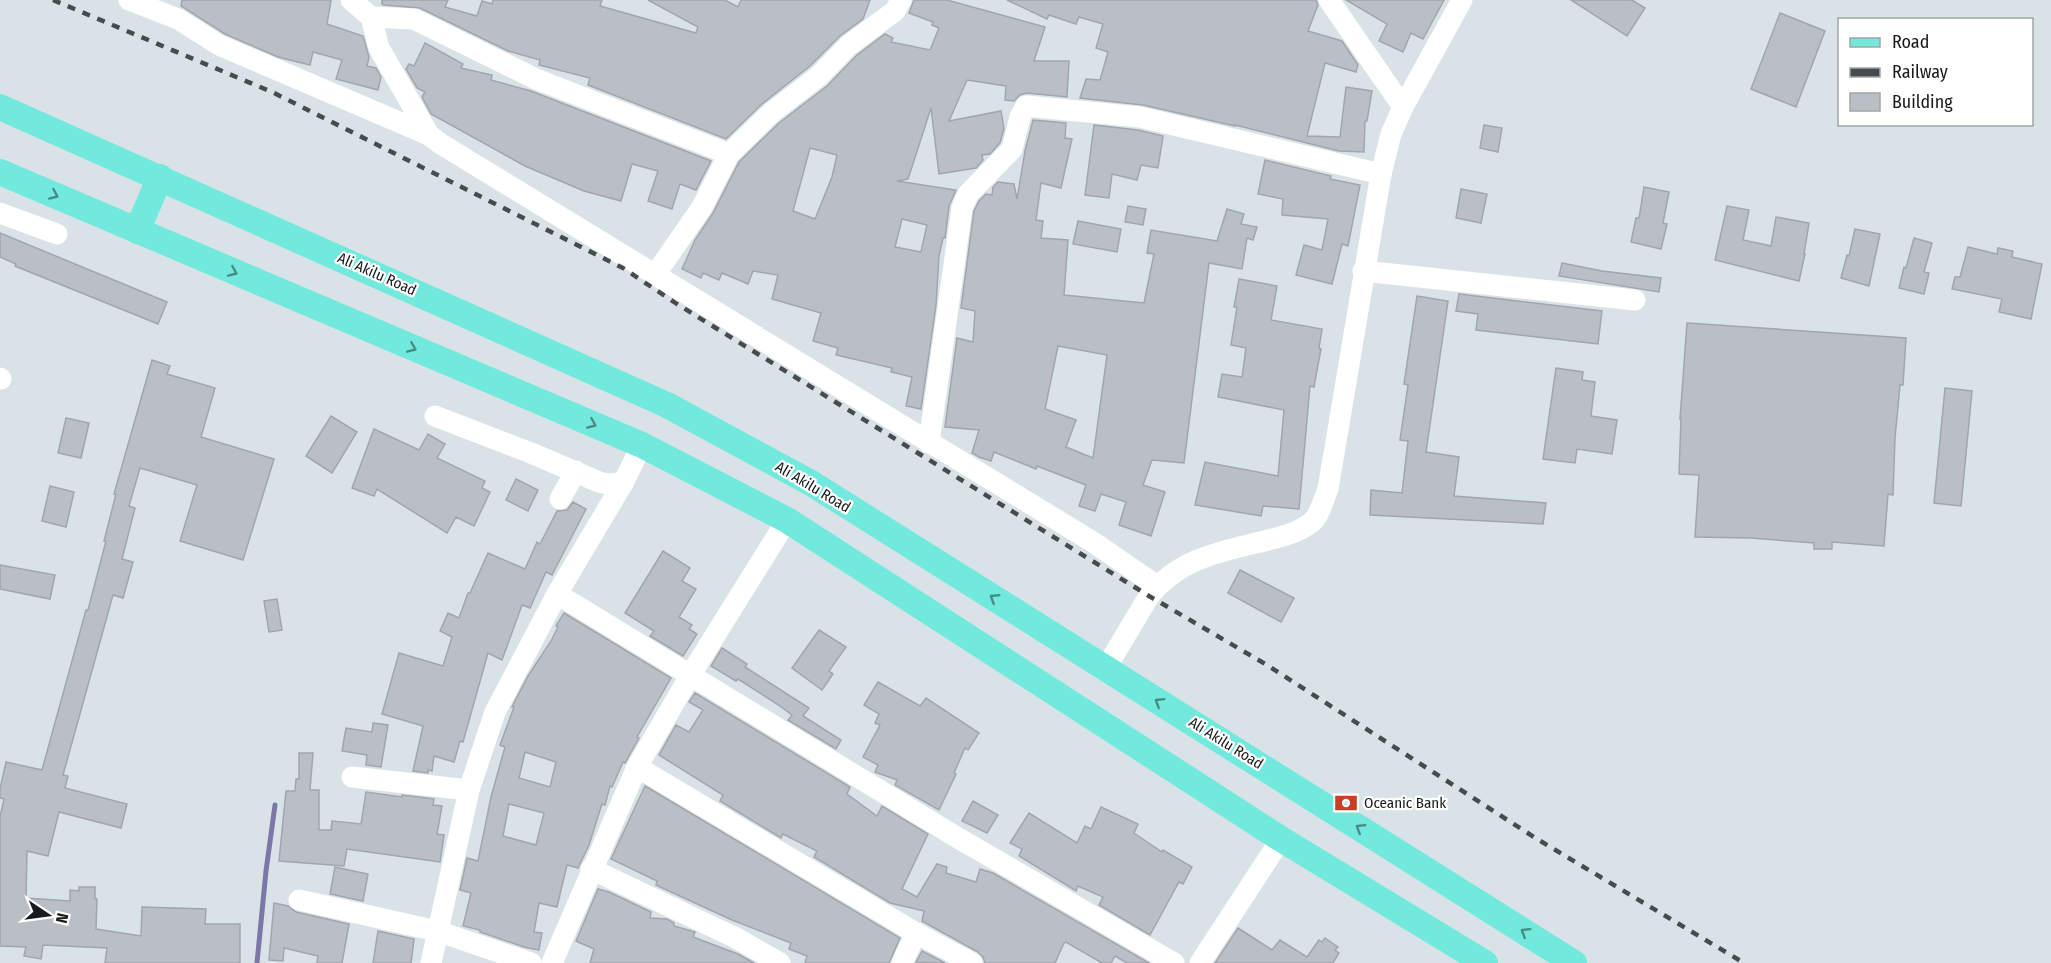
<svg xmlns="http://www.w3.org/2000/svg" width="2051" height="963" font-family="'Fira Sans Condensed',sans-serif">
<style>
.lines{fill:none;stroke-linecap:round;stroke-linejoin:round}
.stream{stroke:#7b77a6;stroke-width:5}
.building{fill:#babfc6;stroke:#a0a6ac;stroke-width:1.5;fill-rule:evenodd}
.minor{stroke:#fff;stroke-width:21}
.major{stroke:#71e9dd;stroke-width:26}
.rail{stroke:#464b4d;stroke-width:4.5;stroke-dasharray:8 8;stroke-linecap:butt}
.oneway{stroke:#498c86}
.labels{text-anchor:middle;dominant-baseline:central;stroke-width:4.5;stroke-linejoin:round;paint-order:stroke}
.street-label{font-size:15px;fill:#181b1c;stroke:#fff}
.poi-label{font-size:15px;fill:#181b1c;stroke:#fff;text-anchor:start}
</style>
<rect width="100%" height="100%" fill="#d9e3e7"/>
<g class="lines">
<!-- stream -->
<polyline class="stream" points="257,963 266,871 275,805"/>
</g>
<!-- building -->
<g class="building">
<polygon points="182,0 331,0 327,24 363,36 369,57 367,66 376,68 381,77 378,90 336,79 342,60 313,52 310,65 278,57 225,34 181,6"/>
<polygon points="382,0 448,0 445,7 477,16 482,1 492,4 493,0 602,0 600,6 696,33 698,27 648,0 725,0 738,7 741,0 870,0 863,19 840,36 810,66 762,104 726,139 588,85 590,78 539,65 540,60 508,51 420,8 384,5 382,4"/>
<path d="M914 0H947L1045 27 1034 61H1069L1067 97 1027 93 1020 95 1014 101 1005 100 1006 86 967 80 949 121 1001 111 1004 129 1000 143 990 154 982 155 983 160 976 168 939 174 931 108 908 179 897 181 956 190 949 206 945 238H943L939 256 936 305 921 409 906 406 912 377 891 372 892 368 836 355 838 348 813 341 821 313 772 299 778 275 753 271 748 284 722 273 719 280 703 273 701 278 682 269 695 240 713 213 739 162 779 123 827 86 857 55 885 34 893 38 891 42 930 50 939 28 932 25 933 22 909 13ZM810 148 837 155 832 177 815 219 793 211ZM902 219 927 225 921 252 895 247Z"/>
<polygon points="1007,0 1316,0 1318,5 1308,31 1342,41 1358,65 1356,72 1325,63 1307,136 1340,137 1346,87 1372,91 1367,121 1365,121 1364,152 1339,151 1235,125 1235,126 1143,105 1080,98 1086,79 1100,80 1108,52 1096,48 1103,24 1079,17 1076,24 1049,15 1047,19"/>
<polygon points="1346,0 1444,0 1423,39 1411,33 1403,52 1379,41 1387,24"/>
<polygon points="1571,0 1632,0 1645,8 1627,36"/>
<polygon points="1780,13 1825,31 1796,107 1751,89"/>
<polygon points="425,43 463,64 461,68 492,75 491,80 531,91 711,161 696,190 680,184 672,209 648,201 658,171 632,164 621,201 584,191 525,166 431,114 422,97 425,92 417,88 406,69 409,64 414,66"/>
<path d="M1033 120 1066 123 1065 138 1072 139 1061 188 1041 183 1036 220 1043 221 1041 238 1068 240 1064 295 1144 303 1154 254 1147 253 1151 230 1217 241 1227 209 1244 214 1241 224 1257 227 1253 240 1247 238 1242 269 1209 263 1184 463 1152 460 1143 485 1165 492 1151 536 1119 525 1126 502 1101 494 1095 511 1079 506 1086 485 1037 466 1036 469 994 452 991 461 979 457 972 453 979 430 945 427 957 338 973 342 975 311 961 308 974 211 979 201 986 194 992 195 993 187 998 182 1014 184 1017 199 1025 151ZM1058 346 1107 355 1093 458 1066 447 1076 420 1045 409Z"/>
<polygon points="1094,125 1138,130 1163,136 1158,168 1141,165 1137,180 1112,174 1109,198 1085,195"/>
<polygon points="1484,125 1502,128 1498,152 1480,148"/>
<polygon points="1265,160 1331,176 1330,179 1360,185 1348,246 1342,244 1332,284 1296,275 1304,245 1322,250 1328,219 1282,215 1283,199 1258,194"/>
<polygon points="1644,187 1669,192 1663,223 1667,224 1661,249 1631,242 1636,218 1639,218"/>
<polygon points="1461,189 1487,194 1481,223 1456,218"/>
<polygon points="1128,206 1146,209 1143,225 1125,222"/>
<polygon points="1727,206 1749,210 1743,240 1767,245 1771,246 1776,217 1809,223 1804,254 1805,254 1799,281 1715,260"/>
<polygon points="1078,221 1121,229 1117,252 1073,244"/>
<polygon points="1855,229 1880,234 1869,286 1841,278 1847,255 1849,256"/>
<polygon points="0,233 167,302 158,324 15,266 16,264 0,257"/>
<polygon points="1914,238 1932,243 1924,272 1929,273 1924,294 1899,288 1904,267 1906,268"/>
<polygon points="1968,247 1997,254 1998,248 2013,251 2012,257 2042,264 2031,319 1999,312 2002,299 1952,289 1955,277 1960,277"/>
<polygon points="1562,263 1602,271 1661,278 1659,292 1559,276"/>
<polygon points="1239,279 1277,286 1271,320 1322,329 1319,348 1321,349 1314,387 1310,386 1299,509 1263,506 1261,516 1195,505 1205,462 1278,476 1284,410 1218,397 1222,374 1242,377 1246,348 1231,345 1237,307 1234,307"/>
<polygon points="1459,294 1602,311 1598,344 1476,330 1478,314 1456,311"/>
<polygon points="1417,296 1448,301 1426,452 1459,457 1454,496 1546,503 1543,524 1370,515 1371,490 1402,493 1408,441 1400,440 1408,385 1404,384"/>
<polygon points="1687,323 1906,338 1903,385 1900,385 1895,438 1893,495 1888,494 1884,546 1832,542 1832,549 1814,549 1814,543 1751,538 1695,537 1699,475 1679,474 1681,419 1680,419"/>
<polygon points="152,360 170,366 167,374 215,388 201,437 274,459 243,560 180,541 197,485 140,468 129,506 135,508 122,559 133,562 123,598 113,595 63,775 68,776 65,788 127,804 121,828 59,812 48,856 27,851 26,898 70,901 70,890 79,891 79,887 95,887 95,899 97,899 96,929 141,936 142,907 206,909 205,924 240,924 240,963 105,963 107,948 43,945 41,959 24,956 26,947 0,946 0,817 4,799 0,798 0,789 6,762 42,770 86,610 88,610 106,541 104,541 116,494 114,494"/>
<polygon points="1556,368 1583,372 1582,380 1595,382 1591,416 1617,420 1612,454 1577,449 1575,463 1543,459"/>
<polygon points="1945,388 1972,391 1961,506 1934,503"/>
<polygon points="331,416 357,432 332,473 306,456"/>
<polygon points="66,418 89,423 81,458 58,453"/>
<polygon points="374,429 419,450 428,434 445,444 437,458 485,481 482,488 490,492 474,526 456,517 447,533 377,489 374,496 352,488"/>
<polygon points="516,479 538,490 528,511 506,500"/>
<polygon points="50,486 74,492 66,527 42,521"/>
<polygon points="573,502 586,509 552,575 546,572 530,608 522,605 502,660 488,653 463,742 460,741 454,762 434,756 432,771 428,770 428,773 413,771 423,726 382,714 399,653 443,666 452,637 440,631 448,613 459,618 468,593 470,593 488,553 525,569 537,542 540,544 557,511 567,510"/>
<polygon points="663,551 690,568 682,581 696,589 679,617 692,625 689,629 697,634 683,656 650,636 654,631 625,613"/>
<polygon points="0,565 55,575 50,599 0,589"/>
<polygon points="1240,570 1294,598 1281,622 1228,593"/>
<polygon points="277,599 282,630 269,632 264,601"/>
<path d="M564 613 671 678 637 737 639 738 625 763 623 762 612 787 610 786 605 805 602 804 589 845 578 868 567 865 557 907 539 903 534 932 542 933 539 950 524 947 480 932V930L463 926 471 893 460 890 467 858 478 861 491 797 505 747 500 745 514 707H512L528 676 551 641 558 627 556 626ZM525 752 556 762 550 787 519 778ZM509 804 544 813 536 845 503 836Z"/>
<polygon points="819,630 846,647 829,671 833,674 822,690 792,668"/>
<polygon points="722,648 747,664 745,667 809,708 803,716 841,740 836,749 788,720 792,715 777,704 738,679 736,681 711,666"/>
<polygon points="878,682 920,706 926,698 979,733 968,750 965,748 954,773 956,774 939,810 895,785 897,780 875,772 878,765 863,757 880,725 875,723 879,714 864,705"/>
<polygon points="695,693 850,787 847,794 877,816 882,806 928,834 902,889 917,897 937,864 947,867 946,873 976,882 980,869 993,873 1149,963 1127,963 1115,956 1111,963 1102,963 1066,942 1064,943 1055,963 985,963 983,957 978,952 922,921 924,911 890,903 814,857 817,851 783,834 781,838 730,807 720,801 723,795 659,755 676,725 689,732 703,710 689,702"/>
<polygon points="373,723 388,725 381,767 366,765 367,755 342,751 346,728 372,732"/>
<polygon points="299,753 313,753 310,790 319,790 319,830 331,830 332,821 361,824 366,792 402,797 402,795 434,799 433,805 442,806 437,834 444,835 440,862 347,849 344,866 279,861 286,791 295,791 296,779 299,779"/>
<polygon points="645,786 900,938 889,963 805,963 807,956 789,949 791,943 732,920 656,885 657,881 611,859"/>
<polygon points="973,801 998,815 987,833 962,821"/>
<polygon points="1101,807 1138,824 1134,833 1162,852 1163,850 1192,867 1183,884 1179,882 1150,935 1099,905 1103,897 1078,886 1076,891 1019,856 1022,849 1010,843 1029,813 1077,843 1085,826 1091,829"/>
<polygon points="335,867 368,874 363,901 330,894"/>
<polygon points="598,889 609,892 651,912 650,918 667,919 674,923 674,926 695,932 693,937 738,954 754,963 590,963 594,949 576,941"/>
<polygon points="274,903 288,906 296,912 349,924 342,963 317,963 318,956 284,948 283,961 269,960"/>
<polygon points="1238,928 1272,950 1280,940 1307,957 1319,940 1322,942 1325,938 1338,947 1335,950 1339,953 1333,963 1215,963"/>
<polygon points="378,931 414,939 411,963 373,963"/>
<polygon points="922,951 945,963 916,962"/>
</g>
<g class="lines">
<!-- minor -->
<g class="minor">
<polyline points="129,0 178,19 219,45 429,135"/>
<polyline points="351,0 371,17 379,48 429,135 441,144 1093,542 1157,586"/>
<polyline points="1329,0 1403,107"/>
<polyline points="371,17 414,19 536,79 729,154"/>
<polyline points="0,213 57,234"/>
<polyline points="1363,271 1635,300"/>
<polyline points="655,275 702,207 729,154 771,113 819,76 849,45 895,11 901,0"/>
<polyline points="0,378 1,379"/>
<polyline points="435,416 531,453 599,482 608,484 623,483"/>
<polyline points="929,443 962,208 968,194 974,188 1012,149 1020,117 1026,106 1140,117 1381,174"/>
<polyline points="560,499 576,471"/>
<polyline points="557,594 958,838 1174,963"/>
<path d="M1106 668 1149 596C1180 558 1220 552 1264 541 1281 537 1298 533 1312 522 1320 515 1324 498 1328 489L1381 174 1391 134 1403 107 1462 0"/>
<polyline points="637,767 916,933 972,963"/>
<polyline points="352,777 469,790"/>
<polyline points="591,869 736,938 780,963"/>
<polyline points="299,900 437,931 531,963"/>
<polyline points="431,963 469,790 495,712 557,594 623,483 642,445"/>
<polyline points="552,963 637,767 691,674 787,520"/>
<polyline points="902,963 916,933"/>
<polyline points="1200,963 1281,839"/>
</g>
<!-- major -->
<g class="major">
<polyline points="0,107 667,405 811,483 1574,963"/>
<polyline points="0,172 642,445 787,520 1281,839 1485,963"/>
<polyline points="137,231 160,177"/>
</g>
<!-- rail -->
<polyline class="rail" points="53,0 272,92 623,268 677,304 1149,596 1267,665 1537,839 1744,963"/>
</g>
<!-- one-way arrows -->
<defs><path id="oneway-chevron" d="M-2-3.5L2.5 0L-2 3.5" fill="none" stroke-width="1.6" stroke-linecap="round" stroke-linejoin="round" transform="scale(1.5)"/></defs>
<g class="oneway">
<use href="#oneway-chevron" transform="translate(54 195) rotate(24)"/>
<use href="#oneway-chevron" transform="translate(233 272) rotate(23)"/>
<use href="#oneway-chevron" transform="translate(412 348) rotate(23)"/>
<use href="#oneway-chevron" transform="translate(592 424) rotate(23)"/>
<use href="#oneway-chevron" transform="translate(994 598) rotate(-148)"/>
<use href="#oneway-chevron" transform="translate(1159 702) rotate(-148)"/>
<use href="#oneway-chevron" transform="translate(1360 828) rotate(-148)"/>
<use href="#oneway-chevron" transform="translate(1525 932) rotate(-148)"/>
</g>
<!-- icons -->
<defs>
<g id="bank-bare" transform="scale(1.8)"><path d="M-6-4H6V4H-6ZM0-2.3a2.3 2.3 0 1 0 0 4.6a2.3 2.3 0 1 0 0-4.6Z" fill="#ca3e27" stroke="#fff" stroke-width="2.5" paint-order="stroke"/></g>
</defs>
<g fill-rule="evenodd">
<use href="#bank-bare" x="1346" y="803"/>
</g>
<g class="labels">
<!-- street labels -->
<g class="street-label">
<text transform="translate(377 274) rotate(24)">Ali Akilu Road</text>
<text transform="translate(813 487) rotate(31)">Ali Akilu Road</text>
<text transform="translate(1226 743) rotate(32)">Ali Akilu Road</text>
</g>
<!-- poi labels -->
<g class="poi-label">
<text x="1364" y="803">Oceanic Bank</text>
</g>
</g>
<!-- legend -->
<rect x="1838" y="18" width="195" height="108" fill="#ffffff" stroke="#a3a4a4" stroke-width="1.5"/>
<rect x="1850" y="38" width="30" height="9" fill="#71e9dd" stroke="#a3a4a4" stroke-width="1.5"/>
<text x="1892" y="48" font-size="18" fill="#181b1c">Road</text>
<rect x="1850" y="68" width="30" height="9" fill="#464b4d" stroke="#a3a4a4" stroke-width="1.5"/>
<text x="1892" y="78" font-size="18" fill="#181b1c">Railway</text>
<rect x="1850" y="93" width="30" height="18" fill="#babfc6" stroke="#a3a4a4" stroke-width="1.5"/>
<text x="1892" y="108" font-size="18" fill="#181b1c">Building</text>
<!-- north arrow -->
<g transform="translate(48 915) rotate(103)" stroke="#ffffff" stroke-width="4.5" paint-order="stroke">
<path d="M0-4.5L10 22L0 15L-10 22Z" fill="#181b1c"/>
<text y="-9" font-size="16" font-weight="bold" text-anchor="middle" fill="#181b1c">N</text>
</g>
</svg>
